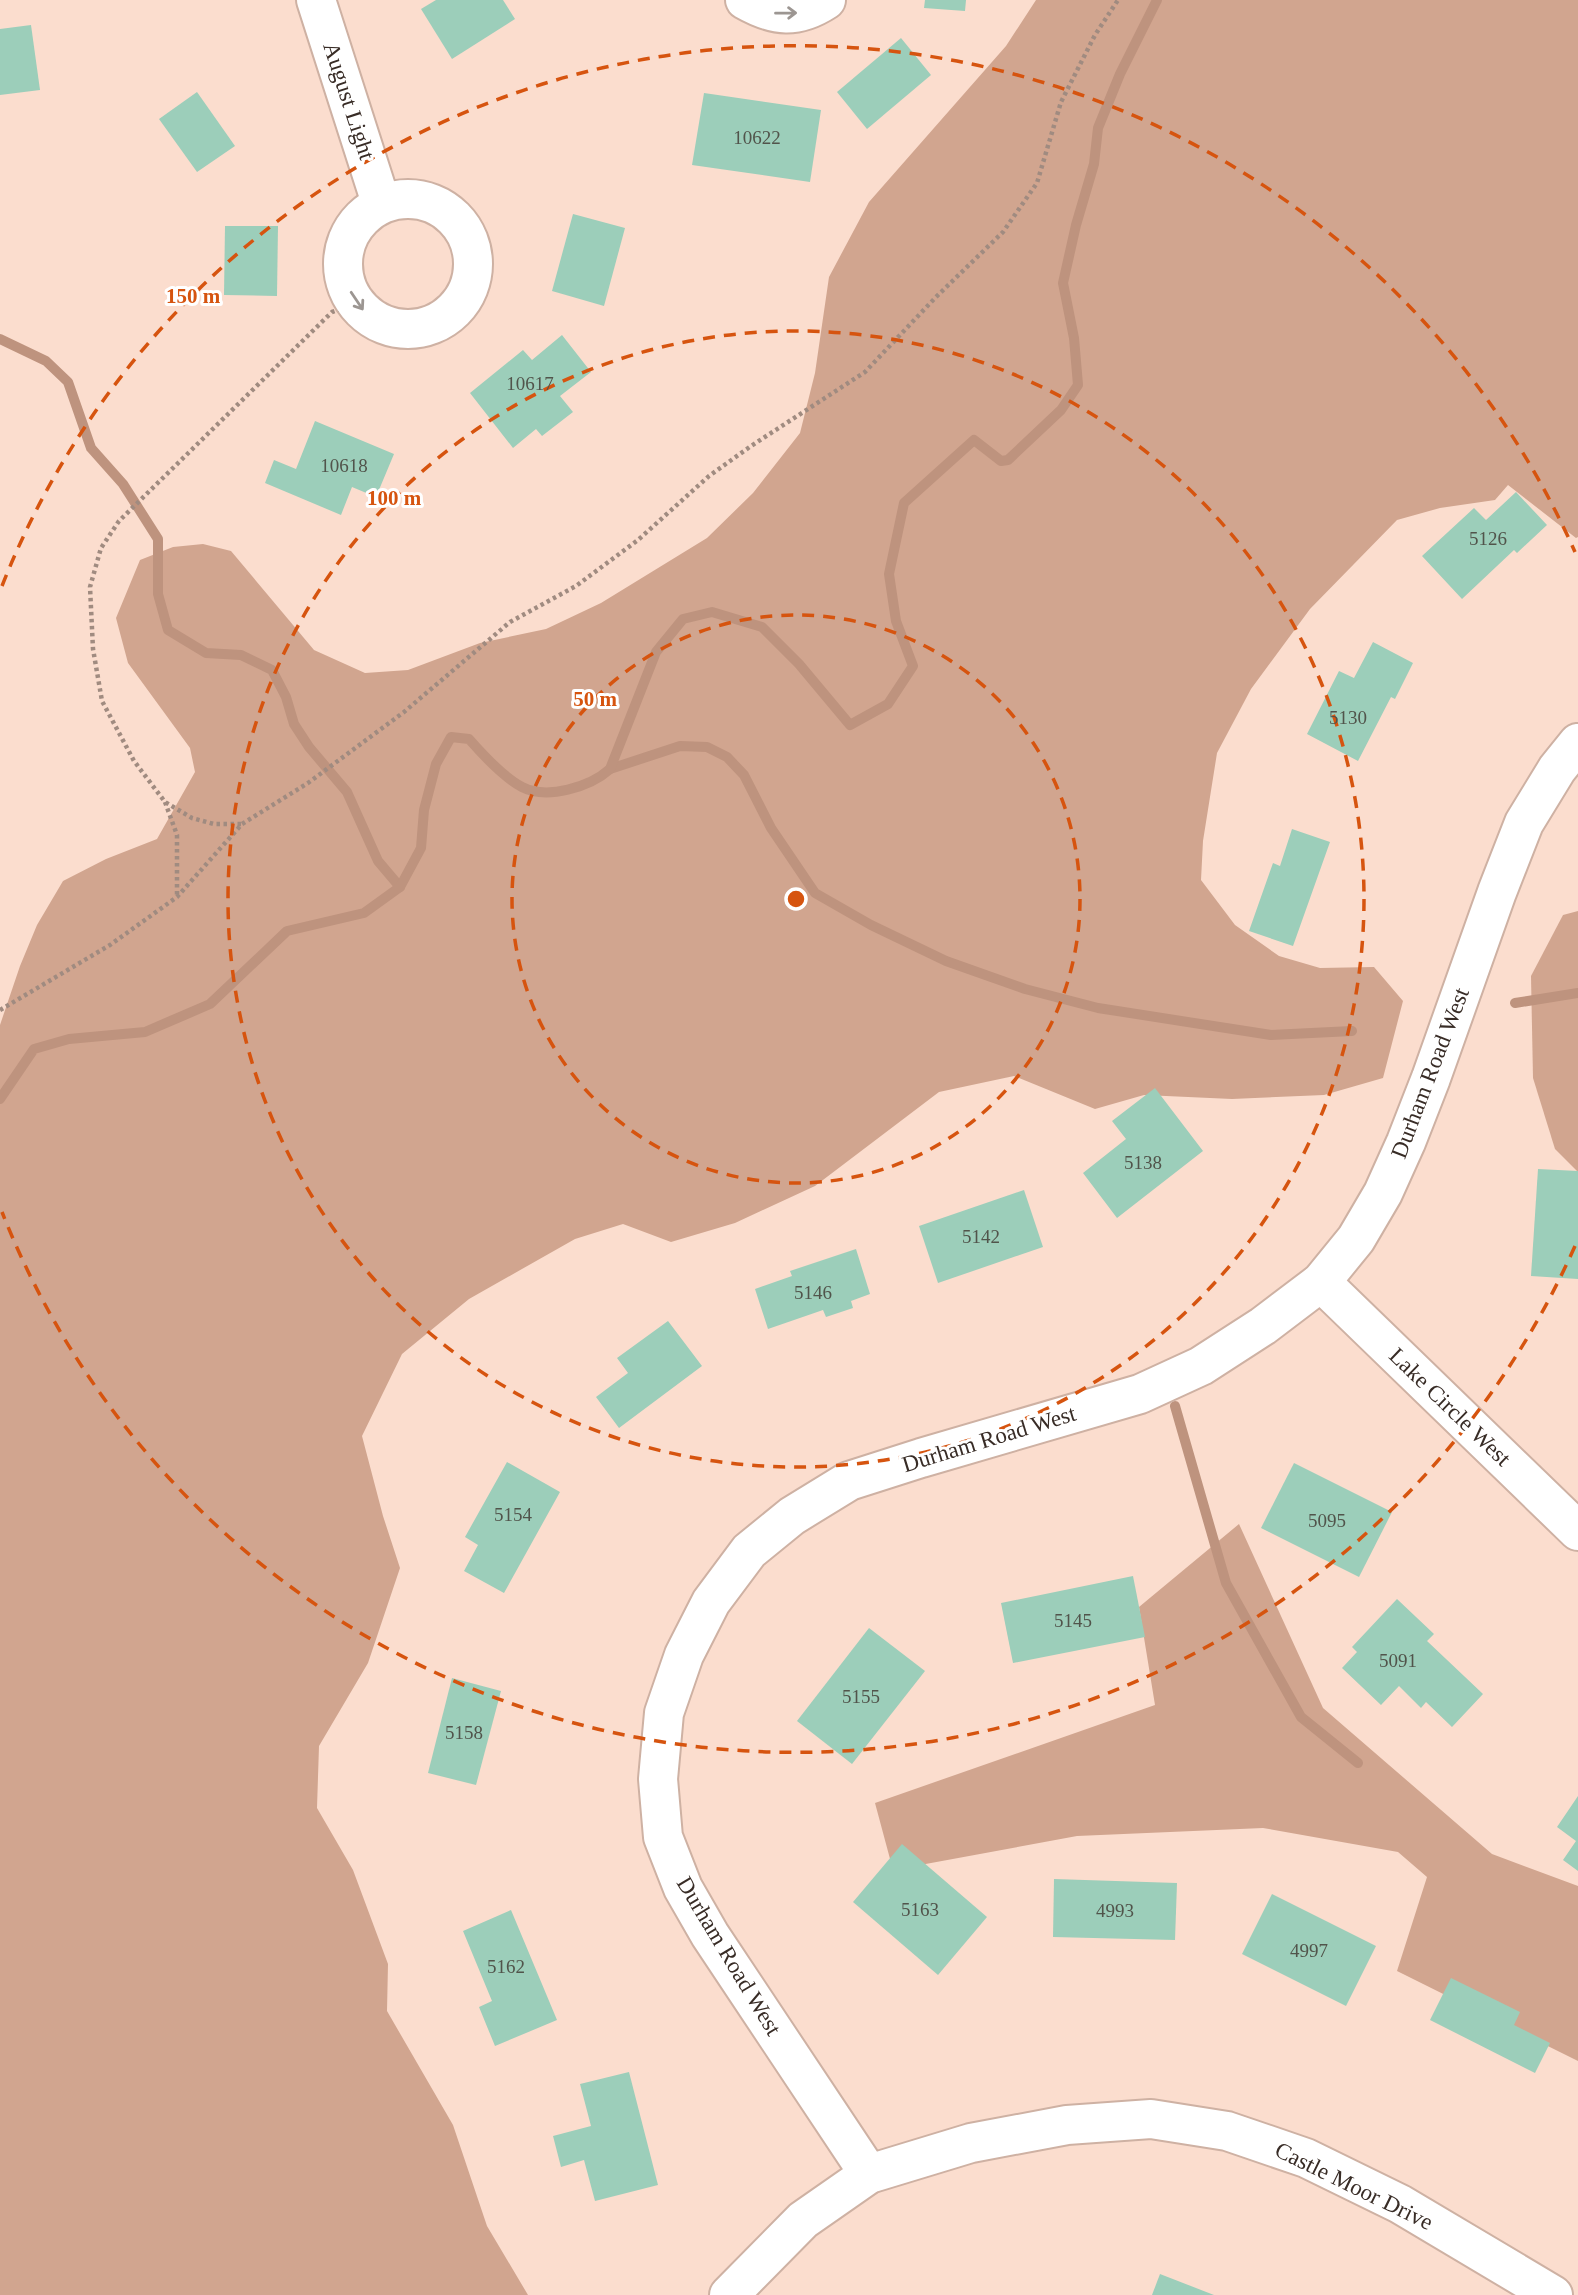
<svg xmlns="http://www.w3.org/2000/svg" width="1578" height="2295" font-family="Georgia,serif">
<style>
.forest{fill:#d1a58f}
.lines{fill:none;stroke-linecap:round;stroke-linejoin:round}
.stream{stroke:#be937e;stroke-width:10}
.building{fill:#9cceba}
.minor-casing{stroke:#ceb1a3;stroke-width:42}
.path{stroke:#a08b80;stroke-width:4.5;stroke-dasharray:3.5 3.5;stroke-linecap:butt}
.minor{stroke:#fff;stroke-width:38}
.oneway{stroke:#9c9692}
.ring{fill:none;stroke:#d6540f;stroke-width:3.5;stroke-dasharray:12 9}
.labels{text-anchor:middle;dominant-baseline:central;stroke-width:6;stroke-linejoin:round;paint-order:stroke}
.number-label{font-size:19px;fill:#51544b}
.street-label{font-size:23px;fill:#382c26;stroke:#fff}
.centre{fill:#d6540f;stroke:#fff;stroke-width:3.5}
.ring-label{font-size:21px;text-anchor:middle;font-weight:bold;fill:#d6540f;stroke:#fff;stroke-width:6;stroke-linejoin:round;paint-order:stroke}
</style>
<rect width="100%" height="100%" fill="#fbddce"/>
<!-- forest -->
<g class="forest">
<polygon points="1036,0 1578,0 1578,537 1576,538 1508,485 1495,500 1440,508 1397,520 1310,609 1251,689 1217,753 1203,841 1201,880 1235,925 1279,956 1320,968 1374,967 1403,1001 1383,1078 1324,1095 1232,1099 1144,1095 1095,1109 1014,1076 939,1092 815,1186 735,1223 671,1242 623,1224 575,1239 469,1299 402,1354 362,1436 383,1516 400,1568 368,1663 319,1746 317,1808 353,1870 388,1964 387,2011 453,2125 487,2226 528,2295 0,2295 0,1025 20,966 37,925 63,881 106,859 157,839 195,772 190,748 128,663 116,618 140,560 173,547 203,544 231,551 314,650 365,673 408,670 480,643 546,629 601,603 707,538 753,493 800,433 815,373 829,277 869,202 1006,46"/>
<polygon points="1578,911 1578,1172 1555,1149 1533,1078 1531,976 1563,915"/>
<polygon points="1239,1524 1323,1708 1492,1854 1578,1886 1578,2061 1397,1971 1427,1877 1398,1852 1263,1828 1077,1836 893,1870 875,1803 1155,1705 1139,1607"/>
</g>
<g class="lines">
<!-- stream -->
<g class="stream">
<polyline points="0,339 46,361 68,382 91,448 123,484 158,539 158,594 168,630 206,653 241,655 272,670 286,697 294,724 309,747 347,792 378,861 400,887"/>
<polyline points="610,769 680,746 707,747 727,757 744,775 771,828 815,893 871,925 946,961 1025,989 1098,1008 1271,1035 1352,1031"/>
<polyline points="1515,1003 1578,993"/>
<path d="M0 1099 34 1049 69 1039 145 1032 210 1004 287 931 364 913 400 887 421 848 424 810 436 764 451 737 469 739C483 755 503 777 522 787 547 800 590 787 610 769L656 652 683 619 712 612 762 627 799 664 850 725 888 704 913 666 896 621 889 574 904 503 974 440 1001 461 1008 460 1061 410 1078 385 1074 338 1063 283 1076 225 1094 164 1098 128 1120 74 1157 0"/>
<polyline points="1175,1406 1226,1583 1301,1717 1358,1763"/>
</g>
</g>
<!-- building -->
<g class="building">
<polygon points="436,0 503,0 515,19 452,59 421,9"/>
<polygon points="925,0 966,0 965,11 924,8"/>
<polygon points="31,25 40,90 0,95 0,29"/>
<polygon points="901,38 931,75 867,129 837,92"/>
<polygon points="197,92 235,146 197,172 159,119"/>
<polygon points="704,93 821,110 810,182 692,165"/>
<polygon points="573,214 625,228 604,306 552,291"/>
<polygon points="225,226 278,226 277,296 224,295"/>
<polygon points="562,335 591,372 560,396 573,412 542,436 536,429 513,448 470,393 523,350 532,360"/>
<polygon points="315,421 394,454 376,497 352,487 341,515 265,483 274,460 296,469"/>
<polygon points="1516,492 1547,525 1517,553 1514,550 1462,599 1422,556 1474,508 1486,520"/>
<polygon points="1373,642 1413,663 1395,699 1391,697 1358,761 1307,734 1339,671 1354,678"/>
<polygon points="1292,829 1330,842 1293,946 1249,931 1273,863 1280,866"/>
<polygon points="1155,1088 1203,1151 1117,1218 1083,1173 1126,1139 1112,1121"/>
<polygon points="1538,1169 1578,1171 1578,1279 1531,1276"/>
<polygon points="1024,1190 1043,1247 938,1283 919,1226"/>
<polygon points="856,1249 870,1294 851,1301 853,1308 826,1317 823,1310 768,1329 755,1289 792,1276 790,1271"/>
<polygon points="668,1321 702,1366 619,1428 596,1397 628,1373 617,1358"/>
<polygon points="507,1462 560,1492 504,1593 464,1571 478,1545 465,1537"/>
<polygon points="1294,1463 1392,1512 1359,1577 1261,1528"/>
<polygon points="1133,1576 1145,1637 1013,1663 1001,1603"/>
<polygon points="1397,1599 1434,1634 1427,1641 1483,1694 1452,1727 1426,1702 1421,1708 1399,1686 1381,1705 1342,1668 1357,1652 1352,1647"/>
<polygon points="869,1628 925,1671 852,1764 797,1721"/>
<polygon points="452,1678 501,1691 476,1785 428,1773"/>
<polygon points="1578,1796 1578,1871 1563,1860 1576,1841 1557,1827"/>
<polygon points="902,1844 987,1917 938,1975 853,1902"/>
<polygon points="1054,1879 1177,1883 1175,1940 1053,1937"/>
<polygon points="1272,1894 1376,1946 1346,2006 1242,1954"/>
<polygon points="511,1910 557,2020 495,2046 479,2007 492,2001 463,1931"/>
<polygon points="1451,1978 1520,2012 1514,2025 1550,2043 1535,2073 1430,2020"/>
<polygon points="629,2072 658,2185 595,2201 584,2160 561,2167 553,2136 591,2126 580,2084"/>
<polygon points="1160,2274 1214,2295 1152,2295"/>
</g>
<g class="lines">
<!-- minor casing -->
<g class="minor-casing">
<g id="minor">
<polyline points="316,0 381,203"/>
<path d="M745 0C775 17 797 19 826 0"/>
<circle cx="408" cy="264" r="65"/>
<polyline points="1321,1282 1578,1531"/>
<polyline points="869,2174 710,1935 683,1888 663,1837 658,1779 664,1713 684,1655 711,1602 749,1551 792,1516 849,1481 921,1458 1140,1394 1201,1366 1263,1326 1321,1282 1356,1239 1383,1193 1406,1142 1431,1078 1497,892 1524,823 1557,769 1578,743"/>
<polyline points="729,2295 803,2220 869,2174 971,2143 1067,2125 1151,2119 1227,2131 1306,2158 1400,2204 1553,2295"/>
</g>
</g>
<!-- path -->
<g class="path">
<polyline points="165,802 177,835 177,897"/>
<polyline points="241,824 214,824 192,818 165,802 134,761 102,701 93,649 90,587 101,548 119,521 332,312 355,304"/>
<polyline points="0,1010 110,945 177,897 242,824 308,783 404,712 510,622 576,586 638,540 709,476 751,446 865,372 936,297 1003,232 1037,183 1061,102 1095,35 1118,0"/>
</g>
<!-- minor -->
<use href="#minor" class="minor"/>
</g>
<!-- one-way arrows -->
<defs><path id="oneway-shaft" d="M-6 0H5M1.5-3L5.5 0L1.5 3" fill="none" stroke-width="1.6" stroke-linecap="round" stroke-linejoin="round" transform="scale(1.75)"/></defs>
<g class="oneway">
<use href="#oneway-shaft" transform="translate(786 13) rotate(-1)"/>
<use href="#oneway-shaft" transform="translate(357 301) rotate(56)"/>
</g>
<!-- distance rings -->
<g class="ring">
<circle cx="796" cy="899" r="284"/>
<circle cx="796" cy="899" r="568"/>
<path d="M1575 1246A853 853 0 0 1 2 1212M2 586A853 853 0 0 1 1575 552"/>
</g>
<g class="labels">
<!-- number labels -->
<g class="number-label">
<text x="757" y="137">10622</text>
<text x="530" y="383">10617</text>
<text x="344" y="465">10618</text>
<text x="1488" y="538">5126</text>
<text x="1348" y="717">5130</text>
<text x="1143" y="1162">5138</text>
<text x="981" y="1236">5142</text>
<text x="813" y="1292">5146</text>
<text x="513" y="1514">5154</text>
<text x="1327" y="1520">5095</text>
<text x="1073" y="1620">5145</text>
<text x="1398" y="1660">5091</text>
<text x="861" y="1696">5155</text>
<text x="464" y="1732">5158</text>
<text x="920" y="1909">5163</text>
<text x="1115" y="1910">4993</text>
<text x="1309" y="1950">4997</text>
<text x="506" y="1966">5162</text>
</g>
<!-- street labels -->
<g class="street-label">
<text transform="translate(349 101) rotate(72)">August Light</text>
<text transform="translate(1430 1073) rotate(-69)">Durham Road West</text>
<text transform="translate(1450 1407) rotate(44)">Lake Circle West</text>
<text transform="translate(989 1439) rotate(-17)">Durham Road West</text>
<text transform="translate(729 1956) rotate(59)">Durham Road West</text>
<text transform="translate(1354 2186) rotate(26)">Castle Moor Drive</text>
</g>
</g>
<circle cx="796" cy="899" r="10" class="centre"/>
<g class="ring-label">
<text x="193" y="303">150 m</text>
<text x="394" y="505">100 m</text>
<text x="595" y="706">50 m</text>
</g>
</svg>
